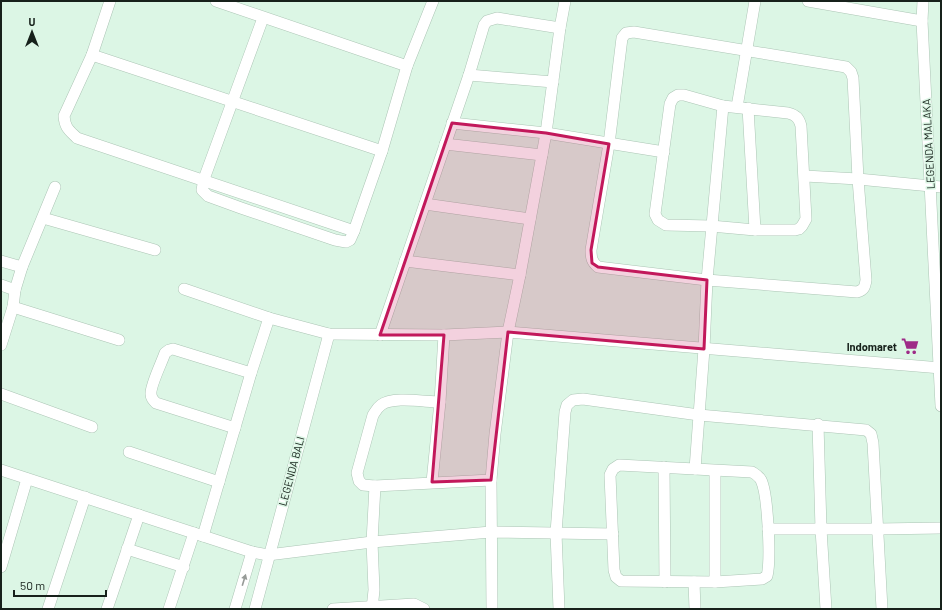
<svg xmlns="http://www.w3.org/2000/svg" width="942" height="610" font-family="Barlow,sans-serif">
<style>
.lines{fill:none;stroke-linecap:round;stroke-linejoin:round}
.street-casing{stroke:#acc5b5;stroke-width:12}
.street{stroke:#fff;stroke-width:11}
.oneway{fill:#979b98}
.marked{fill:#c2185b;fill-opacity:0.2;stroke:#c2185b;stroke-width:3;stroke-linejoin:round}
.labels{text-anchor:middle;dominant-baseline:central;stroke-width:3;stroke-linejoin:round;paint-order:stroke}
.street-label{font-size:11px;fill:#17211b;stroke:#dcf6e5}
.poi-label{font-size:11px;font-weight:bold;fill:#17211b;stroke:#dcf6e5;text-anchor:end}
</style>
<rect width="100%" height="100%" fill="#dcf6e5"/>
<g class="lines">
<!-- street casing -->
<g class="street-casing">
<g id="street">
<path d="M110 1 92 55 64 116C65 128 69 130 77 138L354 231"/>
<polyline points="216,1 407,66"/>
<polyline points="808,1 922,21"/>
<polyline points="923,1 922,21 941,406"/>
<polyline points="263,18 204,179 202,190 208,196 241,208 335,240 346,242 350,240 354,231 382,151 407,66 433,1"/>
<path d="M634 32 846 67 851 72 853 78 858 179 866 280C865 287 864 290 857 292L707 280 598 267C592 262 591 258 591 250L609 144 622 38 626 33Z"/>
<polyline points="92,55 382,151"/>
<polyline points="469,75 553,82"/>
<path d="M678 95H684L723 106 788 113C796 115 799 118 801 126L806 219 802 226 799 229 795 230H755L711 226 666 225 658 220 655 214 670 104 673 98Z"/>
<polyline points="737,107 755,1"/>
<polyline points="748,108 755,230"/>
<polyline points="452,123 546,133 664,152"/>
<polyline points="445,144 542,155"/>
<polyline points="805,176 858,179 941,187"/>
<polyline points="425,204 530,219"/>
<polyline points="43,218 155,250"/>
<polyline points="1,261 22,267"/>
<polyline points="405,261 520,275"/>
<polyline points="1,285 15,290"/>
<polyline points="184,289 269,318 329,334 444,335 508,332 941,368"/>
<polyline points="13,307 119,340"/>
<polyline points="380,335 469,75 484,25 487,21 497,18 560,28"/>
<polyline points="1,345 13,307 15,290 22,267 55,187"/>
<polyline points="1,394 92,427"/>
<path d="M440 402C425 402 393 396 381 405 377 408 376 411 373 415L357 473 359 481 363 485 375 486 491 480"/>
<polyline points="818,424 821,529 826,609"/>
<path d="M235 428 156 403C153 400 151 398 151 394 150 386 162 362 165 353L169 350 173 349 251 373"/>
<polyline points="129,452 219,482"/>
<path d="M619 465 752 472C755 474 759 476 761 480 768 494 771 560 767 576L762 579 715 582 621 581 616 577 614 570 610 475 613 469Z"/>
<polyline points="664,467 665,582"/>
<polyline points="695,469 704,349 707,280 723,106"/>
<polyline points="1,470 252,552 268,555 372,542 491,532 613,534"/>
<polyline points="715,471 715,582"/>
<polyline points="432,482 440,402 444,335"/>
<polyline points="768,529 878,529 941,528"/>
<polyline points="203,536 251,373 269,318"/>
<polyline points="127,549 184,567"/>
<polyline points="1,567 27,479"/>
<polyline points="694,582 695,609"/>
<polyline points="48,609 85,497"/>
<polyline points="107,609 139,515"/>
<polyline points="169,609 194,533"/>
<polyline points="235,609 252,552"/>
<polyline points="255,609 329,334"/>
<polyline points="333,609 414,604 424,609"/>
<polyline points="372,609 374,590 372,542 375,486"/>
<polyline points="492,609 491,480 495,434 508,332 520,275 546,133 560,28 565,1"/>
<polyline points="559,609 556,533 565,412 567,405 573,400 583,399 699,415 866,430 871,434 873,443 882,609"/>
</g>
</g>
<!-- street -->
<use href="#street" class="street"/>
</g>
<!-- one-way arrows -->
<defs><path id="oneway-solid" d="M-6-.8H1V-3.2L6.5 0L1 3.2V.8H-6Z"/></defs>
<use class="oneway" href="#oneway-solid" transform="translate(244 580) rotate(-73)"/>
<!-- marked area -->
<path class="marked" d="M452 123 546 133 609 144 591 250 592 263 598 267 707 280 704 349 508 332 491 480 432 482 444 335H380Z"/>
<!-- icons -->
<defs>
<g id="supermarket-bare" transform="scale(1.38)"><path d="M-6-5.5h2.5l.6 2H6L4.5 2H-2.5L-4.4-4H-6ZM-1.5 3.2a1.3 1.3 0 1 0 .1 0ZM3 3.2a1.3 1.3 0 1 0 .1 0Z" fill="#9e2b87" stroke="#dcf6e5" stroke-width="2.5" paint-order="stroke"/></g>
</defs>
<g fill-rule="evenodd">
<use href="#supermarket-bare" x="910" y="346"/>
</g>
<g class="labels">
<!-- street labels -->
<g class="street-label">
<text transform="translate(928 144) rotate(-93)">LEGENDA MALAKA</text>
<text transform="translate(291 471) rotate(-75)">LEGENDA BALI</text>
</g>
<!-- poi labels -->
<g class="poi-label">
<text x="897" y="346">Indomaret</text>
</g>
</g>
<!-- border -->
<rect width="942" height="610" fill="none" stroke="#17211b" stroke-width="4"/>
<!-- north arrow -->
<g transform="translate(32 32)" stroke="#dcf6e5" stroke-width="3" paint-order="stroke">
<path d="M0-3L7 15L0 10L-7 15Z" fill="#17211b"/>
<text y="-6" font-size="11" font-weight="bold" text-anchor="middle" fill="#17211b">U</text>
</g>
<!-- scale -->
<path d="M14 590v6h92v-6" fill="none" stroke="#17211b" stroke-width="2"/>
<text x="20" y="590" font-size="12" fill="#17211b" stroke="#dcf6e5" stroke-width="3" paint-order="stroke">50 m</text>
</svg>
